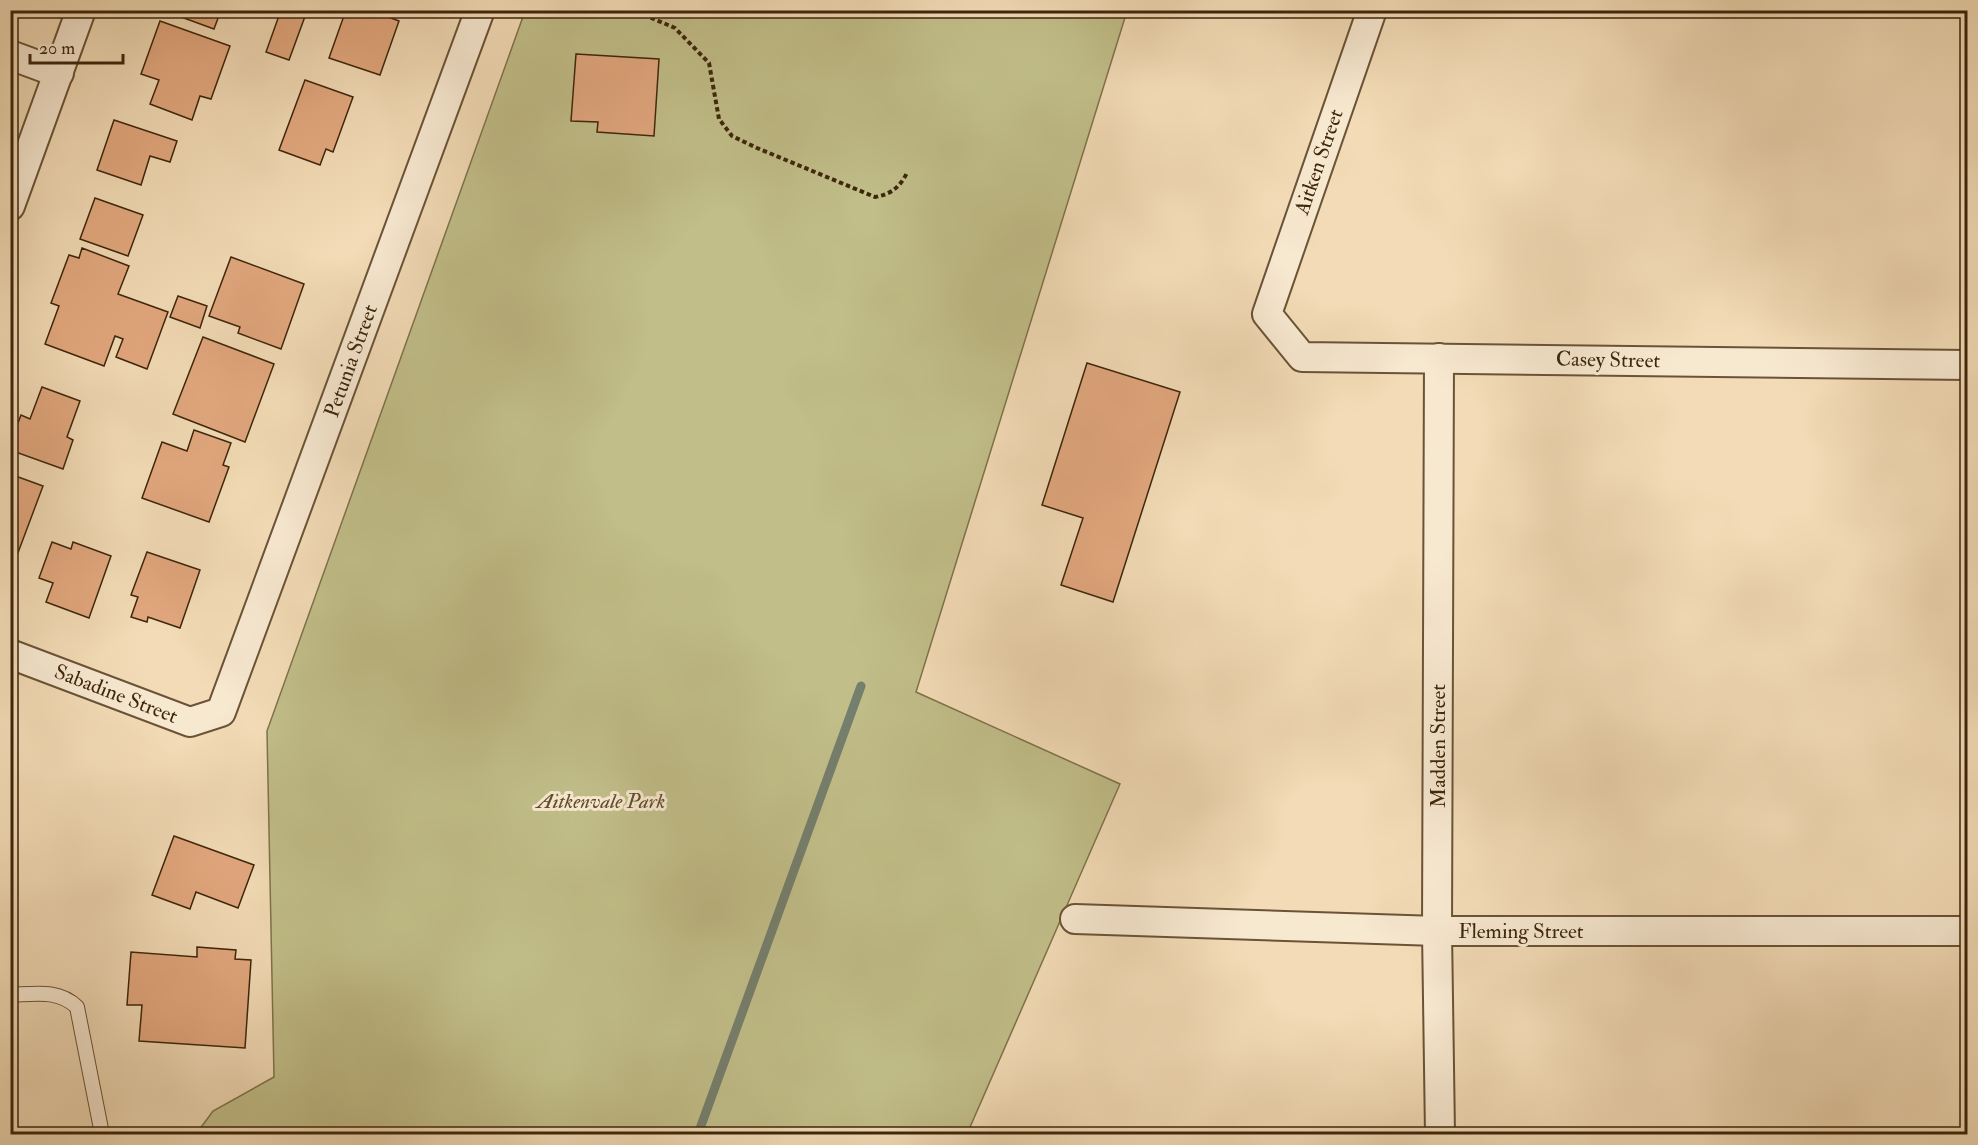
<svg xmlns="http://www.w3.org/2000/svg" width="1978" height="1145" font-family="'IM FELL Double Pica',serif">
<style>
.green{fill:#c1be89;stroke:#7f724a;stroke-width:1.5}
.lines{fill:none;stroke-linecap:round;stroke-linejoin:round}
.stream{stroke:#757f6d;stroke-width:9}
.building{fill:#e2a77e;stroke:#3d260b;stroke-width:1.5}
.service-casing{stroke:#6a5336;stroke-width:16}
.minor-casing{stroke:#6a5336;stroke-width:32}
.path{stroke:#3d260b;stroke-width:4;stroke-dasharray:4.5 3;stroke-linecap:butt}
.service{stroke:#f7e8d0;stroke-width:14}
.minor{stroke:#f7e8d0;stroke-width:28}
.labels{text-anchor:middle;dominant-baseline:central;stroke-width:6;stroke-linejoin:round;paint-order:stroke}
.street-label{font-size:21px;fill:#3d260b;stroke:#f7e8d0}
.park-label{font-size:21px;font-style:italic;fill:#5e4c2a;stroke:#f7e8d0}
</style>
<rect width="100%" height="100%" fill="#f2dbb6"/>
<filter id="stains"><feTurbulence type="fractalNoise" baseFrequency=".00333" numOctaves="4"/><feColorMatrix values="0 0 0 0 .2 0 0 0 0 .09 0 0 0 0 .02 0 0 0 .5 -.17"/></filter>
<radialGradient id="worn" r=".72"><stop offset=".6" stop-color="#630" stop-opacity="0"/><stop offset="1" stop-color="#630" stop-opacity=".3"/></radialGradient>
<!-- green -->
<polygon class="green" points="525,11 1127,11 916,692 1120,784 967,1134 196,1134 213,1111 274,1077 267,731"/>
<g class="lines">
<!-- stream -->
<polyline class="stream" points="698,1134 861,686"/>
</g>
<!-- building -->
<g class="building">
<polygon points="162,10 221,10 214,29"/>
<polygon points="281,10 307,11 289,60 266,52"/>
<polygon points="346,10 370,10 399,21 380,75 329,58"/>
<polygon points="160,21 230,46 211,99 200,96 192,120 150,104 159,80 141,74"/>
<polygon points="576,54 659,59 654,136 597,132 598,122 571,121"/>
<polygon points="305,80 353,97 333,152 326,149 320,165 279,150"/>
<polygon points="114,120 177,141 170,162 150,156 141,185 97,170"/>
<polygon points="95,198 143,215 128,256 80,239"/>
<polygon points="82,248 129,266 118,294 168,312 147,369 116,357 123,339 115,336 104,366 45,344 59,306 51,303 69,255 79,258"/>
<polygon points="231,257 304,284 281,349 238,333 240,327 209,316"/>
<polygon points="178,296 207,306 200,328 170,317"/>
<polygon points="203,337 274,364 245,442 173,414"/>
<polygon points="1087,363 1180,392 1113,602 1061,585 1083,518 1042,505"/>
<polygon points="42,387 80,401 67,437 73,440 63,469 10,450 10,444 21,415 30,419"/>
<polygon points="194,430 231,443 223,465 229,467 209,522 142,498 162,442 187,451"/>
<polygon points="10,474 43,486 10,574"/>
<polygon points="52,542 71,549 73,542 111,556 89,618 46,602 53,583 39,578"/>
<polygon points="147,552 200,570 180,628 148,617 147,622 131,617 138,597 131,595"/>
<polygon points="174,836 254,865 238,908 196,892 190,909 152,895"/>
<polygon points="197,947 236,950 235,959 251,960 245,1048 139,1041 142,1005 127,1005 131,952 197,957"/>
</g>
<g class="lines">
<!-- service casing -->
<g class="service-casing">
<path id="service" d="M10 995C35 994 58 989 77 1007L102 1134"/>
</g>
<!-- minor casing -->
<g class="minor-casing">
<g id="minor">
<polyline points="1372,10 1267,314 1302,357 1968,365"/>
<polyline points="10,55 59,73"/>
<polyline points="10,206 81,10"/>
<polyline points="1439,358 1437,931 1440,1134"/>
<polyline points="10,654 190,722 221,712 480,10"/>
<polyline points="1075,919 1437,931 1968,931"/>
</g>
</g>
<!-- path -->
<path class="path" d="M562 10 580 16H647L675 28 709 63 719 119 732 136 757 148 875 197C891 194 899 188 907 173"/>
<!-- service -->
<use href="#service" class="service"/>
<!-- minor -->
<use href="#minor" class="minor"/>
</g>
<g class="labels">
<!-- street labels -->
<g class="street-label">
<text transform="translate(1319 162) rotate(-71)">Aitken Street</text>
<text transform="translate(1608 360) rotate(1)">Casey Street</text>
<text transform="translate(351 361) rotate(-70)">Petunia Street</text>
<text transform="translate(116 694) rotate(21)">Sabadine Street</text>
<text transform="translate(1438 746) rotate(-90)">Madden Street</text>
<text x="1521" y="931">Fleming Street</text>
</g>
<!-- park labels -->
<g class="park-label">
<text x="601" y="801">Aitkenvale Park</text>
</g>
</g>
<!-- margin -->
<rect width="1978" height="1145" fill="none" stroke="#f2dbb6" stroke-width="36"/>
<rect x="12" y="12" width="1954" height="1121" fill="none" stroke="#3d260b" stroke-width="3"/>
<rect x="18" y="18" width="1942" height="1109" fill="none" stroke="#3d260b" stroke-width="1.5"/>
<!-- scale -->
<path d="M30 54v9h93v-9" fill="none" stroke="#3d260b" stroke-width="3"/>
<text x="39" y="54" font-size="18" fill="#3d260b" stroke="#f7e8d0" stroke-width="4.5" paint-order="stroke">20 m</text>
<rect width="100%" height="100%" filter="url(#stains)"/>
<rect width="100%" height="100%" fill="url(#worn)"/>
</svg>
